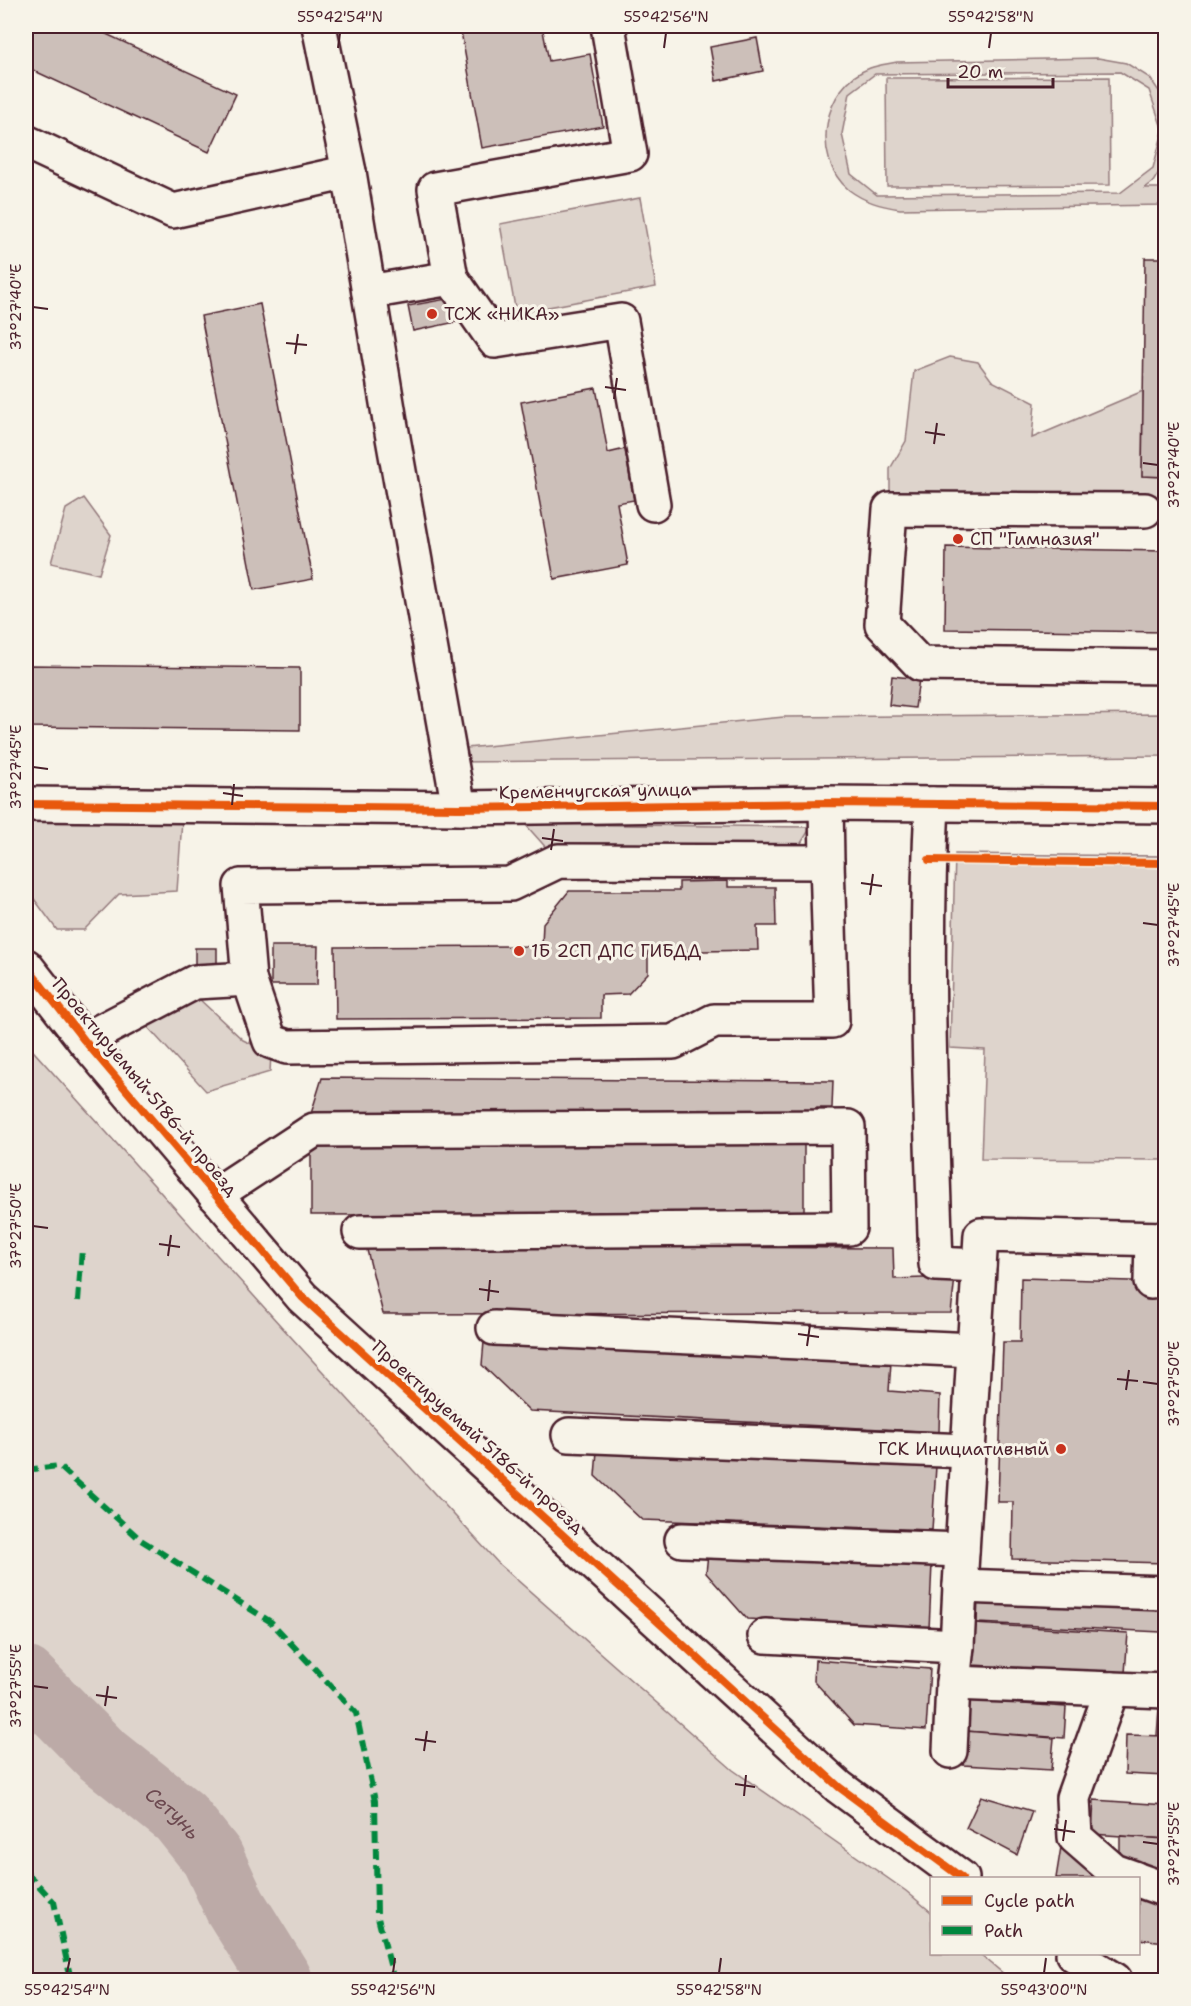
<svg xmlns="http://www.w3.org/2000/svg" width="1191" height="2006" font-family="'Shantell Sans',sans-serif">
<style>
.green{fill:#ded4cc;stroke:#947a7c;stroke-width:1.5;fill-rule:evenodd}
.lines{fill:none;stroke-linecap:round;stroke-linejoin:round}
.river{stroke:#bcaaa7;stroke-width:63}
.building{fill:#ccbfb9;stroke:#4a1f2b;stroke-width:1.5}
.minor-casing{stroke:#4a1f2b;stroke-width:38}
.minor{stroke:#f7f3e8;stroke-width:33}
.quiet{stroke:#00873e;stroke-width:6;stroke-dasharray:12 6;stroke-linecap:butt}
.cycleway-casing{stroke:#f7f3e8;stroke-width:11}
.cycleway{stroke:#e8590c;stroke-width:8}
.ticks{fill:none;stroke:#4a1f2b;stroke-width:2}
.poi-dot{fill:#c8321e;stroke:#f7f3e8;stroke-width:2}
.labels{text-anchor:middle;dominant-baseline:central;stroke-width:6;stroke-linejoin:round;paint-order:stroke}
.poi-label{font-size:18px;fill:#4a1f2b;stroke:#f7f3e8;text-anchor:start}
.street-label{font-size:18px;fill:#4a1f2b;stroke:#f7f3e8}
.water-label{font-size:20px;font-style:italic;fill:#6c4950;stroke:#f7f3e8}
.neatline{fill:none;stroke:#4a1f2b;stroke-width:2}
.ticks-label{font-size:15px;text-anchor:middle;fill:#4a1f2b}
</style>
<rect width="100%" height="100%" fill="#f7f3e8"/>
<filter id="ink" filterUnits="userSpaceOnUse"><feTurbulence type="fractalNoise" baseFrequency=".0167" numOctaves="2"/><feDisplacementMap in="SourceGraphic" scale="12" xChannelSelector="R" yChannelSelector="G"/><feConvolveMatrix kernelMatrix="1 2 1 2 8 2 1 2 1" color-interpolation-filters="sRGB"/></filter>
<g filter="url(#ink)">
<!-- green -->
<g class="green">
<path d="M1098 58 1126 63 1150 78 1165 100V162L1153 182 1145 188H1165V205L900 209C881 206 865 202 849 190 810 158 823 85 870 68 878 65 888 64 897 62ZM1120 72 1149 90 1163 131 1153 168 1120 193 877 195 851 174 842 134 850 93 875 74Z"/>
<polygon points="1109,77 1110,185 887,186 886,78"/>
<polygon points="640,198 656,287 516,313 500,224"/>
<polygon points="950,357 978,362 992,381 1035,403 1032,438 1143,391 1142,476 1165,477 1165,509 890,509 890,469 906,441 914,371"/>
<polygon points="84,498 111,535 99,574 51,563 66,509"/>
<polygon points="1165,714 1165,756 452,762 456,749 784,717"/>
<polygon points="26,804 183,806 177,891 119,894 84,930 57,930 26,888"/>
<polygon points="525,824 811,827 790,861 558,861"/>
<polygon points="955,854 1165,856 1165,1160 981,1159 985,1050 950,1048"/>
<polygon points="197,997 243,1040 271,1053 270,1072 206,1091 145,1024"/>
<polygon points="26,1043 280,1325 499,1564 733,1770 906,1891 931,1912 932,1954 980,1954 1011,1980 26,1980"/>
</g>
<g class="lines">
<!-- river -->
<path class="river" id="s1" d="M26 1678 100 1753 180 1817 212 1857 235 1906 281 1980"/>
</g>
<!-- building -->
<g class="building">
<polygon points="26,26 89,26 236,94 209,152 26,67"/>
<polygon points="460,26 542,26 549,61 590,54 603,126 482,148"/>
<polygon points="757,38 763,71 716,81 710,47"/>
<polygon points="1145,258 1166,258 1166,477 1142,476"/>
<polygon points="452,298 456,322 413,331 408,306"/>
<polygon points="260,304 313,579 254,590 201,316"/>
<polygon points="596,388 608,453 625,449 634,500 617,503 628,565 554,579 521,402"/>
<polygon points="946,547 1166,551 1166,632 945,629"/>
<polygon points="26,665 300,668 300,730 26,727"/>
<polygon points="892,676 919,679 915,708 889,705"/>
<polygon points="728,881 728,887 775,887 776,926 757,926 758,950 648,952 648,973 628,994 601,995 601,1018 336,1019 335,947 542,946 543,923 569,891 679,891 679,882"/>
<polygon points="271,946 318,946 317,985 271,985"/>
<rect x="195" y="948" width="22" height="34"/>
<polygon points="322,1078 833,1081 832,1108 817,1108 818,1117 310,1117"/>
<polygon points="804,1143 804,1214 311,1215 311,1144"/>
<polygon points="366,1246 893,1248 894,1279 955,1277 951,1313 383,1314"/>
<polygon points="1021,1278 1166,1282 1166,1563 1012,1559 1013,1502 998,1502 1003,1342 1020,1342"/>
<polygon points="484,1342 891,1362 889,1391 940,1395 939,1432 530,1411 482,1365"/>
<polygon points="597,1451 936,1466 932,1530 642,1520 595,1476"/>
<polygon points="708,1554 932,1564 929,1629 747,1619 706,1573"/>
<polygon points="978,1598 1162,1608 1161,1632 977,1623"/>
<polygon points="974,1624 1128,1633 1125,1673 972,1665"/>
<polygon points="815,1660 930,1669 926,1730 854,1725 814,1681"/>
<polygon points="967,1700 1066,1707 1064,1738 965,1731"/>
<polygon points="1159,1708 1166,1708 1166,1736 1157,1736"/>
<polygon points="965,1731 1054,1738 1051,1770 963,1765"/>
<polygon points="1126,1735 1166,1736 1166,1776 1125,1774"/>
<polygon points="981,1796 1032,1811 1017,1855 966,1828"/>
<polygon points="1094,1800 1166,1805 1166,1839 1092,1834"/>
<polygon points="1120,1836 1166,1839 1166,1875 1120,1864"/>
<polygon points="1061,1847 1091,1869 1109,1878 1056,1878"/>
<polygon points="1138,1895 1166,1902 1166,1942 1138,1939"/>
</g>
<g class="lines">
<!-- minor casing -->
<g class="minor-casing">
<g id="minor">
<polyline points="319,26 349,172 390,421 459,808"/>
<polyline points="26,142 173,211 349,172"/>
<polyline points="451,278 495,341 621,321 653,504"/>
<polyline points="369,292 451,278 435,189 630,154 608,26"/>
<polyline points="1145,510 890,509 882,624 920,664 1166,667"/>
<polyline points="26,804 459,808 826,803 1166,806"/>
<path d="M932 804C924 957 931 1111 936 1264L979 1266"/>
<polyline points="26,966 84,1040 302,1297 839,1787 962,1878"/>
<polyline points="249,979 270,1041 287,1047 673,1042 714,1021 832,1021 827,862"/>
<polyline points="84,1040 195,982 249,979 241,886 510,884 558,861 827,862 826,803"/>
<polyline points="215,1195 314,1130 848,1127 849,1228 360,1232"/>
<polyline points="1166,1239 981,1235 960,1586 1166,1593"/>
<polyline points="1151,1282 1152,1239"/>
<polyline points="494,1328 974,1350"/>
<polyline points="569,1435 968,1451"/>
<polyline points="682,1540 962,1550"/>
<polyline points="765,1636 957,1646 953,1683 1166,1691"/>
<polyline points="957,1646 960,1586"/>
<polyline points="1112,1689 1073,1798 1075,1837 1114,1871 1134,1878"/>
<polyline points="950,1751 953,1683"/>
<polyline points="1138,1880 1166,1890"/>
<polyline points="1073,1954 1115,1980"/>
</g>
</g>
<!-- minor -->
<use href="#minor" class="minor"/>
<!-- quiet -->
<g class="quiet">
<polyline points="78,1301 82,1249"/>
<polyline points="26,1470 59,1466 141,1540 271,1622 356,1713 375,1801 377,1914 394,1980"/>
<polyline points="26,1872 54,1902 71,1980"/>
</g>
<!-- cycleway casing -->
<g class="cycleway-casing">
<g id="cycleway">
<polyline points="26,804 459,808 826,803 1166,806"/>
<polyline points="929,860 1166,863"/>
<polyline points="26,966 84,1040 302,1297 839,1787 962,1878"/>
</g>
</g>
<!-- cycleway -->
<use href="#cycleway" class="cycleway"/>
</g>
</g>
<!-- ticks -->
<path class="ticks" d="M338 48 340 33M664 48 666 33M989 48 991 33M33 307 48 309M286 343 307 345M295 354 298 334M605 387 626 390M614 399 617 378M925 432 945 435M934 444 937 423M1143 463 1158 465M33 767 48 769M223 793 243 796M232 805 234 784M542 838 563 841M551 850 554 829M861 883 882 886M870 895 873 874M1143 923 1158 925M33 1226 48 1228M159 1244 180 1247M168 1256 171 1235M479 1289 499 1292M488 1301 490 1280M798 1334 819 1337M807 1346 810 1325M1117 1379 1138 1381M1143 1382 1158 1384M1126 1390 1129 1370M33 1686 48 1688M96 1695 117 1698M105 1706 108 1686M415 1739 436 1742M424 1751 427 1731M735 1784 755 1787M744 1796 746 1775M1054 1829 1075 1832M1063 1841 1066 1820M1143 1842 1158 1844M67 1973 70 1958M393 1973 395 1958M719 1973 721 1958M1044 1973 1046 1958"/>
<!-- markers -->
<g class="poi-dot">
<circle cx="432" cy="314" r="6"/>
<circle cx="958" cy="539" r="6"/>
<circle cx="519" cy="951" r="6"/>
<circle cx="1061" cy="1449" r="6"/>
</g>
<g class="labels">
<!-- poi labels -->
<g class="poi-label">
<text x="444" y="314">ТСЖ «НИКА»</text>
<text x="970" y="539">СП "Гимназия"</text>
<text x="531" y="951">1Б 2СП ДПС ГИБДД</text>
<text x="1049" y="1449" text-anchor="end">ГСК Инициативный</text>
</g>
<!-- street labels -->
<g class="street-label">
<text transform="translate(595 791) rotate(-1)">Кременчугская улица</text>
<text transform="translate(145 1087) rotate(50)">Проектируемый 5186-й проезд</text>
<text transform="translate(478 1437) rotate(42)">Проектируемый 5186-й проезд</text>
</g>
<!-- water labels -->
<g class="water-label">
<text stroke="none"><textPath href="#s1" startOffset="200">Сетунь</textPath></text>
</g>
</g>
<!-- margin -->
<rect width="1191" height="2006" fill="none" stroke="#f7f3e8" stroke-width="66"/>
<!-- legend -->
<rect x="930" y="1877" width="210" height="78" fill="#f7f3e8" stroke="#b29e9c" stroke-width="1.5"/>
<rect x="942" y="1896" width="30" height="9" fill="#e8590c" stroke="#b29e9c" stroke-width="1.5"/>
<text x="984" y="1907" font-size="18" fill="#4a1f2b">Cycle path</text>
<rect x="942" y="1926" width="30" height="9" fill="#00873e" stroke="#b29e9c" stroke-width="1.5"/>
<text x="984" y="1937" font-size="18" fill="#4a1f2b">Path</text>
<!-- scale -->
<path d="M948 78v9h105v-9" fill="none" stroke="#4a1f2b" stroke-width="3"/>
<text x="957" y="78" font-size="18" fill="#4a1f2b" stroke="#f7f3e8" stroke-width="4.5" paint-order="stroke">20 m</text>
<rect x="33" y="33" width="1125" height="1940" class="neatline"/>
<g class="ticks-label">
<text x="340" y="22">55°42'54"N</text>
<text x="666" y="22">55°42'56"N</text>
<text x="991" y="22">55°42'58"N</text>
<text transform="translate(16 307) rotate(-90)" y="5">37°27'40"E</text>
<text transform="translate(1174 465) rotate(-90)" y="5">37°27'40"E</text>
<text transform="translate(16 767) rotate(-90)" y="5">37°27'45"E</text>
<text transform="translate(1174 925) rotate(-90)" y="5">37°27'45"E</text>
<text transform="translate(16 1226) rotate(-90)" y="5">37°27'50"E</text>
<text transform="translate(1174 1384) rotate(-90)" y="5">37°27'50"E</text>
<text transform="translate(16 1686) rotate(-90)" y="5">37°27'55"E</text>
<text transform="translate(1174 1844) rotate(-90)" y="5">37°27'55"E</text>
<text x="67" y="1995">55°42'54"N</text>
<text x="393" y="1995">55°42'56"N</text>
<text x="719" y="1995">55°42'58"N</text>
<text x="1044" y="1995">55°43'00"N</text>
</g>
</svg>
